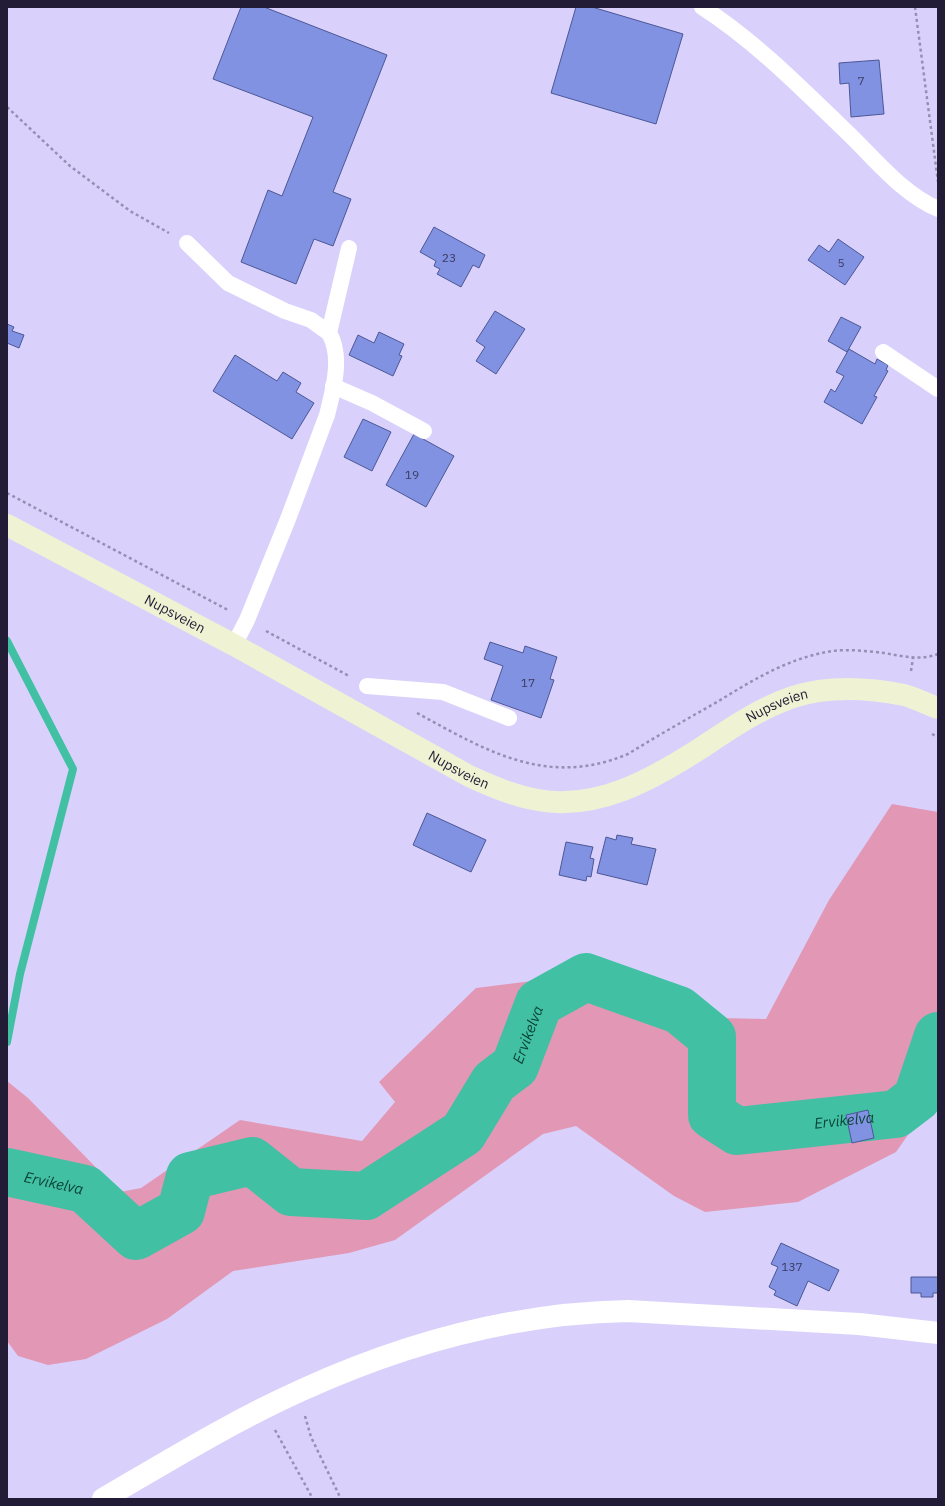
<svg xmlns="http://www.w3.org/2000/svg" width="945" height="1506" font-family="'IBM Plex Sans',sans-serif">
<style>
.green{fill:#e297b5}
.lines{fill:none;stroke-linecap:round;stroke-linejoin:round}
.stream{stroke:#41c0a3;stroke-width:8}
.river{stroke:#41c0a3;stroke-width:48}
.building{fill:#8292e2;stroke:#4c5795}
.path{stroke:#968fb4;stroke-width:2.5;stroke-dasharray:3 3;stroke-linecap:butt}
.service{stroke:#fff;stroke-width:16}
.minor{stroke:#fff;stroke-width:22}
.secondary{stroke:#eff3d3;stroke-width:22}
.labels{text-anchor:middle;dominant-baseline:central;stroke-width:4;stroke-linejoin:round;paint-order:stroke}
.number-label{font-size:12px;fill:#3a3a61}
.street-label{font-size:14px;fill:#221c36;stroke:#e6e0fe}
.water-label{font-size:15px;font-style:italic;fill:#0c4437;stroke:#e6e0fe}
</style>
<rect width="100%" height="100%" fill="#d9d1fc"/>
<!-- green -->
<polygon class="green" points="892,804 938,812 938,1092 896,1152 798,1202 705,1212 674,1196 576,1126 543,1134 395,1240 349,1253 233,1271 167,1319 86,1359 48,1365 18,1356 7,1341 7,1081 28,1098 120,1192 141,1188 240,1120 362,1141 395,1102 379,1082 476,988 557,978 677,1017 766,1019 829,900"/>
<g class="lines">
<!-- stream -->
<polyline class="stream" points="7,641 73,769 20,974 7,1042"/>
<!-- river -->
<path class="river" id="s1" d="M7 1172 85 1189 136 1236 181 1211 190 1176 252 1161 291 1192 366 1196 463 1133 494 1082 515 1066 539 1003 586 977 679 1010 712 1037V1115L737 1131 896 1114 917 1098 938 1036"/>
</g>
<!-- building -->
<g class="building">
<polygon points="241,7 264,7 387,55 333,192 351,199 333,246 314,239 296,284 241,262 268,190 282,196 313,117 213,79"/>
<polygon points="576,7 592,7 683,34 656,124 551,93"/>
<polygon points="879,60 884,114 851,117 849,83 840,84 839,63"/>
<polygon points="434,227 485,255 479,268 473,265 461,287 437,274 440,269 434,266 436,261 420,252"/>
<polygon points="838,239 864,257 845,285 808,260 819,245 829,252"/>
<polygon points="495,311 525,329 496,374 476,361 485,347 476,341"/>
<polygon points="841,317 861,327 847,352 828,341"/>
<polygon points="7,324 14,327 12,331 24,335 19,348 7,343"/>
<polygon points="379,332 404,344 399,355 402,356 393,376 349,355 358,335 374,343"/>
<polygon points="849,349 875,364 877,359 888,365 886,370 888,371 874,396 877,397 862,424 824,402 831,389 835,392 844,376 836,372"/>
<polygon points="235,355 277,381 283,372 301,383 296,392 314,403 292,439 213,391"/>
<polygon points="363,419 391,432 372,471 344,457"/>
<polygon points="414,434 454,456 426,507 386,485"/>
<polygon points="490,642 523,653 525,646 557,657 550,679 554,680 541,718 491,700 503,666 484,659"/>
<polygon points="427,813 486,840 471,872 413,845"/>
<polygon points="617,835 633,838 631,844 656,849 647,885 597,873 606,837 616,840"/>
<polygon points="566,842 593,847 590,858 594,859 591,877 587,876 586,881 559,875"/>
<polygon points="868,1110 874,1138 852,1143 846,1115"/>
<polygon points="781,1243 839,1270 829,1291 808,1281 797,1306 774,1295 776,1291 769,1287 778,1267 771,1264"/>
<polygon points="911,1277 938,1277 938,1293 933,1293 933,1297 921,1297 921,1293 911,1293"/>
</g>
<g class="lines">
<!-- path -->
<g class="path">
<polyline points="915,7 938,182"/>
<polyline points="7,107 70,166 130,211 169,233"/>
<polyline points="7,493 228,610"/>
<polyline points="266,631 349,676"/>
<polyline points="911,671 913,658"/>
<path d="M417 713C487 751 547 788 628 754 657 736 687 719 717 702 753 680 790 657 833 651 848 649 868 651 884 653 903 656 920 661 938 654"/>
<polyline points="932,734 938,737"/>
<polyline points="305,1416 311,1437 341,1499"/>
<polyline points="275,1430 313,1499"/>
</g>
<!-- service -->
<g class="service">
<path d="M702 7C758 43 806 93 854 139 879 164 905 195 938 209"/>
<polyline points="187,243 228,283 285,311 311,320 329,333"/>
<polyline points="883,352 938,389"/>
<polyline points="333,386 372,403 424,431"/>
<path d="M234 645 247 620 288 519 327 415C333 391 343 356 329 333L349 248"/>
<polyline points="367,686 443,692 509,718"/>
</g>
<!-- minor -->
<path class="minor" d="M103 1499C168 1461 233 1421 302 1390 405 1343 515 1313 628 1311L859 1324 938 1333"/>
<!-- secondary -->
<path class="secondary" id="s2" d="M7 525 234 645 469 776C491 786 514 796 538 800 597 811 653 779 701 748 730 729 760 708 793 697 828 686 869 688 904 695 915 698 927 704 938 708"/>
</g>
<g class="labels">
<!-- number labels -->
<g class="number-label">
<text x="861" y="80">7</text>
<text x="449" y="257">23</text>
<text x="841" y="262">5</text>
<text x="412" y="474">19</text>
<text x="528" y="682">17</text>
<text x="792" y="1266">137</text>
</g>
<!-- street labels -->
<g class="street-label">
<text stroke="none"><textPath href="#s2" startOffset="190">Nupsveien</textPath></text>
<text stroke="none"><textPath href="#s2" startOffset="862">Nupsveien</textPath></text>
<text stroke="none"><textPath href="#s2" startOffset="514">Nupsveien</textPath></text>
</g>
<!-- water labels -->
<g class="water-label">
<text stroke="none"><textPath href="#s1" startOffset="661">Ervikelva</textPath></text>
<text stroke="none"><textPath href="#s1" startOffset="1105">Ervikelva</textPath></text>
<text stroke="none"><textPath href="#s1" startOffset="48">Ervikelva</textPath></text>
</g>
</g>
<!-- border -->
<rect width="945" height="1506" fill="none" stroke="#221c36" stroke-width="16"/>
</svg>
